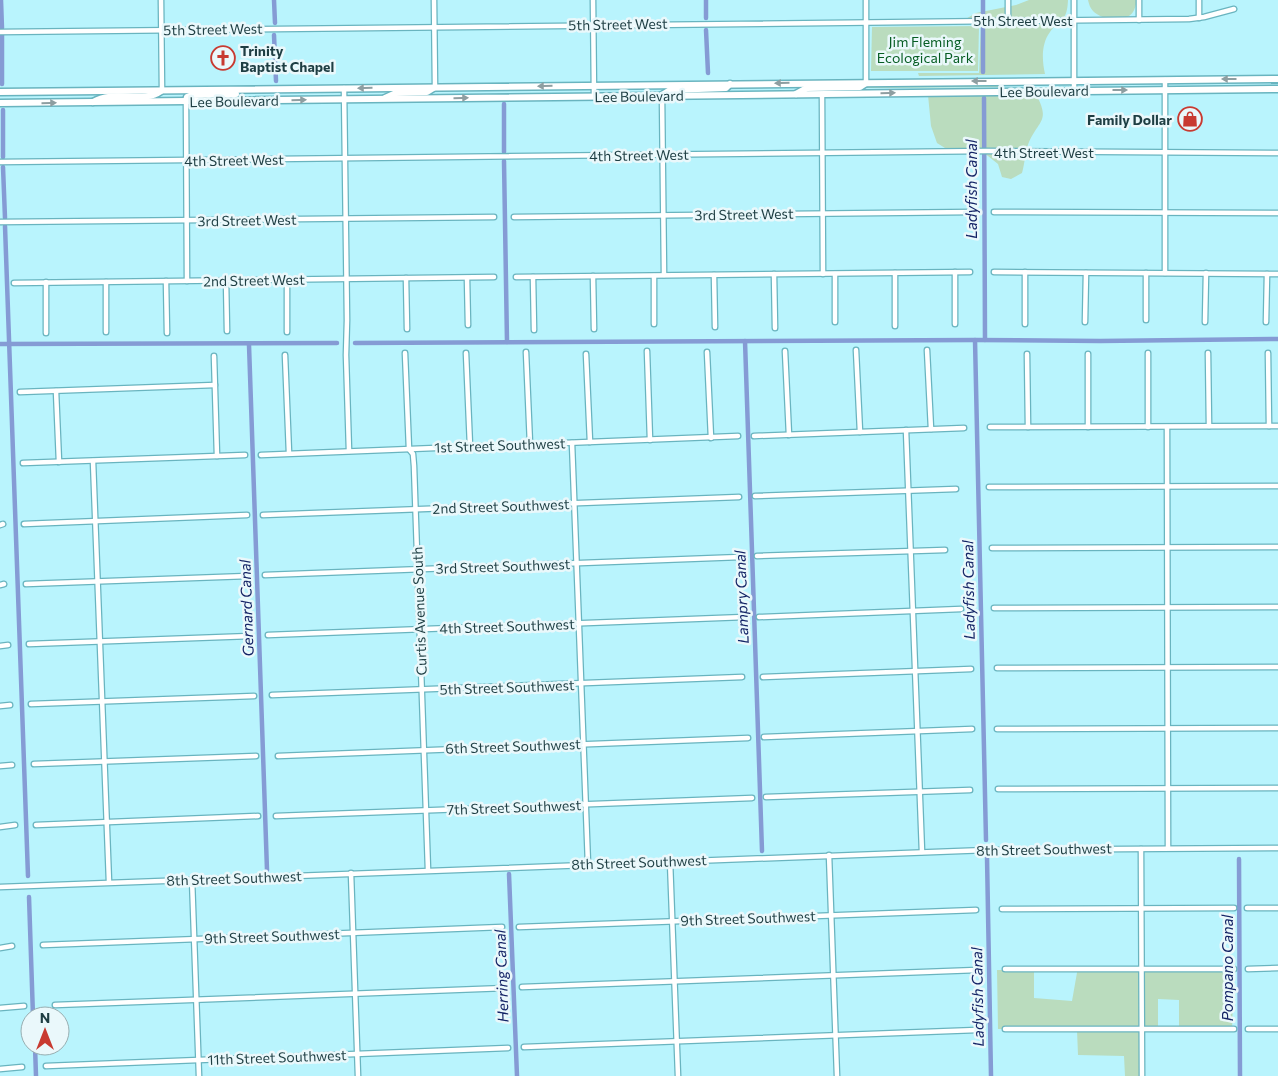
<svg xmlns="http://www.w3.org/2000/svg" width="1278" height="1076" font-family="Commissioner,sans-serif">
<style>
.green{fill:#badcbe}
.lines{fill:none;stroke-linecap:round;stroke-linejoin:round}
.canal{stroke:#859bd4;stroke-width:4.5}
.minor-casing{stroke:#69b4bf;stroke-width:7}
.secondary-casing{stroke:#69b4bf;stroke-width:9}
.minor{stroke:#fff;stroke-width:4.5}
.secondary{stroke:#fff;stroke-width:6}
.oneway{fill:#8e9ea1}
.labels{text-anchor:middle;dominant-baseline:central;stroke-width:5;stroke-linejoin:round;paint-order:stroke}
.street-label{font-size:14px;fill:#1e3e43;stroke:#eaf8fb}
.park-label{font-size:14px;fill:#065d23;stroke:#eaf8fb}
.poi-label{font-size:14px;font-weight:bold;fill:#1e3e43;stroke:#eaf8fb;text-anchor:start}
.water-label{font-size:15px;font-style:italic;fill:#142466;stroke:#eaf8fb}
</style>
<rect width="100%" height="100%" fill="#b9f4fd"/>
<!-- green -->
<g class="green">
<path d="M1029 0H1068C1067 23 1060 18 1050 32 1041 44 1042 61 1045 74L919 76 918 73H979L981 25 979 24H957L976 13 1016 5Z"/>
<path d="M1088 0H1137C1136 4 1135 9 1133 12 1126 23 1101 20 1093 11 1090 8 1089 4 1088 0Z"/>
<polygon points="979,26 978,71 871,71 872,27"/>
<polygon points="1006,84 1006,85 998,87 864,88 866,85"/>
<path d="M1036 94C1050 121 1040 119 1029 142 1025 151 1025 163 1022 173L1011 179 1002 177 998 164 983 152 971 148H945L937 143 931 126 928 95Z"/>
<polygon points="1078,967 1234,972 1232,1031 1179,1030 1179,1000 1158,999 1158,1028 1142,1028 1142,1076 1125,1076 1124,1056 1078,1055 1077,1030 998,1029 997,970 1034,970 1034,998 1072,1001"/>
</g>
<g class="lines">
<!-- canal -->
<g class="canal">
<polyline points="1,0 2,28"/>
<polyline points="274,0 275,23"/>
<polyline points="706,0 706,18"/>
<polyline points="983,14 983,0"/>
<polyline points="983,26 983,72"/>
<polyline points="706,30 708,73"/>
<polyline points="2,35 2,84"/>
<polyline points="274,35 276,81"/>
<polyline points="984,98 985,340"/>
<polyline points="504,104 504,152"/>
<polyline points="3,157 3,110"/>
<polyline points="504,161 507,342"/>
<polyline points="3,167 5,218"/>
<polyline points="5,226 28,876"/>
<polyline points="975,340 986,840"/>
<polyline points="745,341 762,851"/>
<polyline points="355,343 975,340 1100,341 1278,339"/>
<polyline points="0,344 337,343"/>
<polyline points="249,345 267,870"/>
<polyline points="987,857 991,1076"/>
<polyline points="1239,859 1240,1076"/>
<polyline points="509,874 517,1076"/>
<polyline points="29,897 33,1016"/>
<polyline points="35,1046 36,1076"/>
</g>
<!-- minor casing -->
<g class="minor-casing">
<g id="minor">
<polyline points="161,0 162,90"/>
<polyline points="434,0 435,87"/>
<polyline points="593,0 594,96"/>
<polyline points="866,0 866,82"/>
<polyline points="1139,0 1139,20"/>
<polyline points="1199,18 1199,0"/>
<polyline points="1008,20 1008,0"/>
<polyline points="0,32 1189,19 1204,17 1234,9"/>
<polyline points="344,88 347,320 346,355 349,451"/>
<polyline points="1074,90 1074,0"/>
<polyline points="822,94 823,274"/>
<polyline points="662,95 664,275"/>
<polyline points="186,101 187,281"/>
<polyline points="0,162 987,151 1278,153"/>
<polyline points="994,212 1278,213"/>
<polyline points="514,217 973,212"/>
<polyline points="0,222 494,217"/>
<polyline points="955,272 955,324"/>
<polyline points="994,272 1278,274"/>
<polyline points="895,273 895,326"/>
<polyline points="1146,273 1146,320"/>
<polyline points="1165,273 1165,80"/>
<polyline points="774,274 775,328"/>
<polyline points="835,274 835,322"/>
<polyline points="714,275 715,327"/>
<polyline points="593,276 594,329"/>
<polyline points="654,276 654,324"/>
<polyline points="516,277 970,272"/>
<polyline points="533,277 534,330"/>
<polyline points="406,278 407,329"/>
<polyline points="467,278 468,325"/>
<polyline points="226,280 227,331"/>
<polyline points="287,280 287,332"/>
<polyline points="166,281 167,333"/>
<polyline points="46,282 46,333"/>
<polyline points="106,282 106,332"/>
<polyline points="14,283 494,277"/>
<polyline points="1085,322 1086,273"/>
<polyline points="1205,322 1206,273"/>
<polyline points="1266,322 1267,274"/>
<polyline points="1025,324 1025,272"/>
<polyline points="856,350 860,432"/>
<polyline points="927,350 931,429"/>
<polyline points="647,351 650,440"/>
<polyline points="785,351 789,435"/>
<polyline points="526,352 530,444"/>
<polyline points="707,352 711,438"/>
<polyline points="405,353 409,449 413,454 414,466 428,870"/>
<polyline points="466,353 470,446"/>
<polyline points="1148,353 1148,427"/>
<polyline points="1208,353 1209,426"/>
<polyline points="1268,353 1269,426"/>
<polyline points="586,354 590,442"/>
<polyline points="1027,354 1028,427"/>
<polyline points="1088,354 1088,427"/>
<polyline points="285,355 289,453"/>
<polyline points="214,356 217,456"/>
<polyline points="56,391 59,462"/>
<polyline points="20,392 215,385"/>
<polyline points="990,427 1278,426"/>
<polyline points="1167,427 1168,848"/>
<polyline points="906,430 922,852"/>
<polyline points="754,436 964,428"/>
<polyline points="572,443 588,864"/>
<polyline points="261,455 738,436"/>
<polyline points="93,461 109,882"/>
<polyline points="23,463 245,455"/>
<polyline points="989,487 1278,486"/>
<polyline points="755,496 956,489"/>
<polyline points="263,515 739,497"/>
<polyline points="24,524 247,515"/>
<polyline points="0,525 3,524"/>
<polyline points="992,548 1278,547"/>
<polyline points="757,556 945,550"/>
<polyline points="265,575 741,557"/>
<polyline points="26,584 248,576"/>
<polyline points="0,585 4,584"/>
<polyline points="994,608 1278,607"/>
<polyline points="759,617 961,609"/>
<polyline points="268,635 745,617"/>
<polyline points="29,644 251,636"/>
<polyline points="0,646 8,645"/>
<polyline points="997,668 1278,667"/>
<polyline points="763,677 971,669"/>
<polyline points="272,695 742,677"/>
<polyline points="31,704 254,696"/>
<polyline points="0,706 10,705"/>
<polyline points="997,729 1278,728"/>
<polyline points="764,737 972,729"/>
<polyline points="278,756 748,738"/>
<polyline points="34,764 256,756"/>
<polyline points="0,766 12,765"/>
<polyline points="998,789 1278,788"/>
<polyline points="766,797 970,790"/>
<polyline points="276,816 752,798"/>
<polyline points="36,825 258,816"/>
<polyline points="0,827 15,825"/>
<polyline points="1141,849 1142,1076"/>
<polyline points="829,855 837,1076"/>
<polyline points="670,861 678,1076"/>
<polyline points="351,873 358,1076"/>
<polyline points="192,879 199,1076"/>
<polyline points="0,887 987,850 1278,848"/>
<polyline points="1247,908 1278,908"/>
<polyline points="1002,909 1234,908"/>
<polyline points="519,927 976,910"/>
<polyline points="43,945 502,927"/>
<polyline points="0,948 12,946"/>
<polyline points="1005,969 1234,969"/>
<polyline points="1248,969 1278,968"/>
<polyline points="522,987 977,970"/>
<polyline points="55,1005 506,988"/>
<polyline points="0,1008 24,1006"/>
<polyline points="1005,1029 1234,1029"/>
<polyline points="1248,1029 1278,1029"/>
<polyline points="524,1047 977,1030"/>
<polyline points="46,1066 508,1048"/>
<polyline points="0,1069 22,1067"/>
</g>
</g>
<!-- secondary casing -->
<g class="secondary-casing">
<g id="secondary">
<polyline points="0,92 1278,79"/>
<polyline points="796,94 807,88 860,87 866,83"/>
<polyline points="662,95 670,90 726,88 730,84"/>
<polyline points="385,98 396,93 427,92 435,87"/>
<polyline points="186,101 187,97 192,95 236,94"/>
<path d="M93 102C114 89 143 104 161 91"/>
<polyline points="0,103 1278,89"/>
</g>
</g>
<!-- minor -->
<use href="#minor" class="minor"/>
<!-- secondary -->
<use href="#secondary" class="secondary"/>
</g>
<!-- one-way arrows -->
<defs><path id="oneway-solid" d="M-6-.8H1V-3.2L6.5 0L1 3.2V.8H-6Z" transform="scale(1.25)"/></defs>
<g class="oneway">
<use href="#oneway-solid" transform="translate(1229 79) rotate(180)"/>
<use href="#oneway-solid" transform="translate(979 81) rotate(180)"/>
<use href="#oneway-solid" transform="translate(782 83) rotate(179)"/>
<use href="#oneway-solid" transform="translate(545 86) rotate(179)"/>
<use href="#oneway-solid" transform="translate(365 88) rotate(179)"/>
<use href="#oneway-solid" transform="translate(1120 90)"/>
<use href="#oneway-solid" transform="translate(888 93) rotate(-1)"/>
<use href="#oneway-solid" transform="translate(461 98) rotate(-1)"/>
<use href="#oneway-solid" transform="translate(299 100) rotate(-1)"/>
<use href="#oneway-solid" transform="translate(49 103) rotate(-1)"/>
</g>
<!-- icons -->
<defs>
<g id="church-ring" transform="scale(1.25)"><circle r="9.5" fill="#eaf8fb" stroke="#c83a31" stroke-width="1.5"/><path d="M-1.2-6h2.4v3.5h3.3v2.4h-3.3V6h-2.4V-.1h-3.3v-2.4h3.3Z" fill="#c83a31"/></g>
<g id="shop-ring" transform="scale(1.25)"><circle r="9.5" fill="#eaf8fb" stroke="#c83a31" stroke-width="1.5"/><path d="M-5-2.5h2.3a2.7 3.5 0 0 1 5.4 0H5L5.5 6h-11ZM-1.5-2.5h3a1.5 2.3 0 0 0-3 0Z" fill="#c83a31"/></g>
</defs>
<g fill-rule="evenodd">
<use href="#church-ring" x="223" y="58"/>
<use href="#shop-ring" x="1190" y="119"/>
</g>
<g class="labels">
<!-- street labels -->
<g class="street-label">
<text x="1023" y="20">5th Street West</text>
<text transform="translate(618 24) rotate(-1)">5th Street West</text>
<text transform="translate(213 29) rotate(-1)">5th Street West</text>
<text transform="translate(1044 91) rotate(-1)">Lee Boulevard</text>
<text transform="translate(639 96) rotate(-1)">Lee Boulevard</text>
<text transform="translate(234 101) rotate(-1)">Lee Boulevard</text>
<text x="1044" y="152">4th Street West</text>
<text transform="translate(639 155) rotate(-1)">4th Street West</text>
<text transform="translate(234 160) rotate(-1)">4th Street West</text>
<text transform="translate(744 214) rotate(-1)">3rd Street West</text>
<text transform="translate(247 220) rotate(-1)">3rd Street West</text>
<text transform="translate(254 280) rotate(-1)">2nd Street West</text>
<text transform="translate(500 445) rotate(-2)">1st Street Southwest</text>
<text transform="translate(501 506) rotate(-2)">2nd Street Southwest</text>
<text transform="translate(503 566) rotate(-2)">3rd Street Southwest</text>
<text transform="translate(419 611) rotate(-92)">Curtis Avenue South</text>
<text transform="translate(507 626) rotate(-2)">4th Street Southwest</text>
<text transform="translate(507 687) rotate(-2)">5th Street Southwest</text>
<text transform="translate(513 746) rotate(-2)">6th Street Southwest</text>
<text transform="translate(514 807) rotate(-2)">7th Street Southwest</text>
<text transform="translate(1044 849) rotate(-1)">8th Street Southwest</text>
<text transform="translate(639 862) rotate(-2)">8th Street Southwest</text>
<text transform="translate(234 878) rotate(-2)">8th Street Southwest</text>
<text transform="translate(748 918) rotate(-2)">9th Street Southwest</text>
<text transform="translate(272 936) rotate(-2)">9th Street Southwest</text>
<text transform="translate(277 1057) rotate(-2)">11th Street Southwest</text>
</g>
<!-- park labels -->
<g class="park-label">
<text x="925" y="41">Jim Fleming<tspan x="925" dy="16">Ecological Park</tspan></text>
</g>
<!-- poi labels -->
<g class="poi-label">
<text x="240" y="50">Trinity<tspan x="240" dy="16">Baptist Chapel</tspan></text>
<text x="1172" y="119" text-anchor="end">Family Dollar</text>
</g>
<!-- water labels -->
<g class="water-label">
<text transform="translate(971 189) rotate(-90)">Ladyfish Canal</text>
<text transform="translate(968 590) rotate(-91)">Ladyfish Canal</text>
<text transform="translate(741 597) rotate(-92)">Lampry Canal</text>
<text transform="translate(246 608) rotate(-92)">Gernard Canal</text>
<text transform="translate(1227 968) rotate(-90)">Pompano Canal</text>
<text transform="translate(501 976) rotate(-92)">Herring Canal</text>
<text transform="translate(977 997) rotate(-91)">Ladyfish Canal</text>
</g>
</g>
<!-- north arrow -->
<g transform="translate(45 1031)"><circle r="24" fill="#eaf8fb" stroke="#98aeb1"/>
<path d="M0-4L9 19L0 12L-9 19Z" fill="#c83a31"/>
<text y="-8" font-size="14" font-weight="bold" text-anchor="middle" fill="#1e3e43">N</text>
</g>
</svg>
